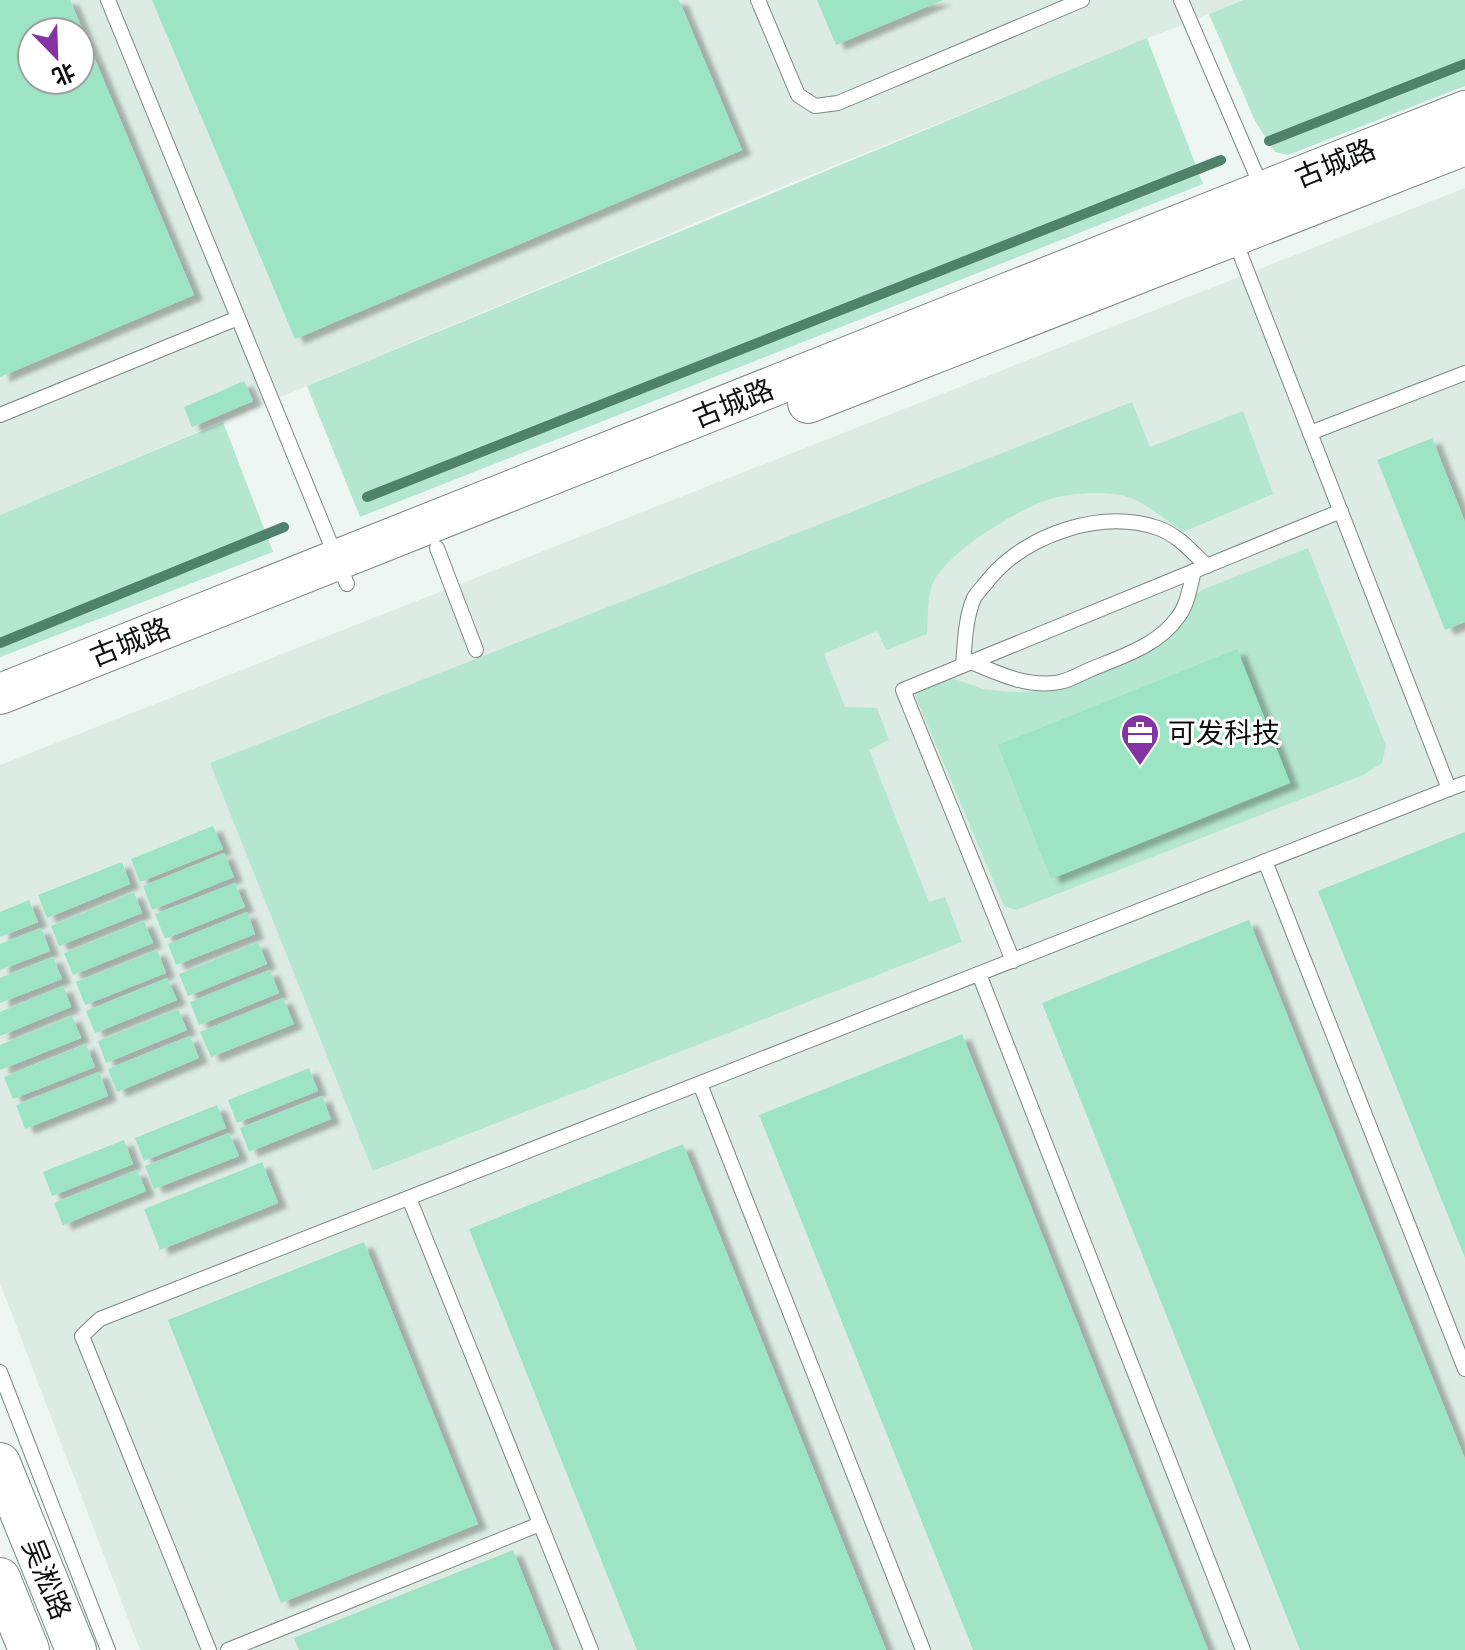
<svg xmlns="http://www.w3.org/2000/svg" width="1465" height="1650" font-family="Montserrat,'Noto Sans SC',sans-serif">
<style>
.built{fill:#dcece4;fill-rule:evenodd}
.green{fill:#b5e6cf}
.lines{fill:none;stroke-linecap:round;stroke-linejoin:round}
.stream{stroke:#4f816b;stroke-width:10}
.building{fill:#9de4c4;fill-rule:evenodd;filter:url(#shadow)}
.lane-casing{stroke:#7d8681;stroke-width:16}
.secondary-casing{stroke:#7d8681;stroke-width:42}
.lane{stroke:#fff;stroke-width:14}
.secondary{stroke:#fff;stroke-width:40}
.labels{text-anchor:middle;dominant-baseline:central;stroke-width:6;stroke-linejoin:round;paint-order:stroke}
.street-label{font-size:28px;fill:#0d100e;stroke:#fff}
.poi-label{font-size:28px;fill:#0d100e;stroke:#fff;text-anchor:start}
</style>
<defs>
<filter id="shadow"><feDropShadow dx="9" dy="5" stdDeviation="2" flood-color="#0004"/></filter>
</defs>
<rect width="100%" height="100%" fill="#edf6f2"/>
<!-- built -->
<g class="built">
<path d="M0 0H1243L769 192 0 515ZM32 32H80V80H32Z"/>
<polygon points="1465,188 1465,1650 140,1650 0,1283 0,765"/>
</g>
<!-- green -->
<g class="green">
<polygon points="1243,0 1465,0 1465,86 1288,155 1275,152 1255,121 1209,14"/>
<polygon points="1147,38 1203,184 360,517 307,386"/>
<path d="M1132 402 1150 447 1243 411 1273 494 1183 532C1166 520 1145 502 1125 496 1106 491 1076 493 1057 497 1022 506 946 551 932 585 927 598 928 619 927 634L886 650 877 631 824 654 845 707 877 708 889 740 869 750 929 902 945 897 962 942 373 1171 210 763Z"/>
<polygon points="223,422 273,552 0,657 0,515"/>
<polygon points="1308,548 1386,746 1382,763 1363,775 1016,910 1004,906 914,693 952,678 983,689 1012,692 1045,691 1156,645 1193,596 1202,590"/>
</g>
<g class="lines">
<!-- stream -->
<g class="stream">
<polyline points="1269,141 1465,64"/>
<polyline points="367,497 1221,160"/>
<polyline points="0,643 284,527"/>
</g>
</g>
<!-- building -->
<g class="building">
<path d="M0 0H70L194 295 0 377ZM32 32H80V80H32Z"/>
<polygon points="152,0 679,0 742,150 295,339"/>
<polygon points="817,0 943,0 836,45"/>
<polygon points="244,381 253,401 192,427 184,407"/>
<polygon points="1432,438 1465,522 1465,622 1445,630 1377,460"/>
<polygon points="1237,649 1290,783 1051,879 998,745"/>
<polygon points="213,826 223,849 140,882 131,859"/>
<polygon points="1465,832 1465,1258 1318,891"/>
<polygon points="224,853 234,877 152,910 143,886"/>
<polygon points="122,862 130,884 47,918 38,895"/>
<polygon points="235,883 245,907 165,939 155,914"/>
<polygon points="134,892 142,913 59,946 51,926"/>
<polygon points="29,900 38,922 0,937 0,912"/>
<polygon points="247,912 255,934 176,965 168,944"/>
<polygon points="1249,920 1465,1459 1465,1650 1300,1650 1042,1003"/>
<polygon points="144,921 153,943 73,975 64,953"/>
<polygon points="41,928 50,951 0,970 0,944"/>
<polygon points="258,942 267,964 188,996 179,974"/>
<polygon points="157,950 166,973 85,1005 76,982"/>
<polygon points="53,957 62,979 0,1003 0,978"/>
<polygon points="270,970 279,993 199,1025 190,1002"/>
<polygon points="167,978 177,1000 95,1033 86,1011"/>
<polygon points="63,986 71,1007 0,1036 0,1012"/>
<polygon points="283,998 294,1024 211,1057 200,1032"/>
<polygon points="178,1009 187,1030 106,1063 98,1041"/>
<polygon points="72,1016 81,1038 0,1070 0,1045"/>
<polygon points="962,1034 1208,1650 973,1650 759,1115"/>
<polygon points="190,1036 199,1058 117,1092 108,1069"/>
<polygon points="86,1044 95,1067 13,1099 4,1077"/>
<polygon points="309,1068 318,1091 237,1123 228,1100"/>
<polygon points="99,1072 108,1096 25,1129 16,1105"/>
<polygon points="322,1096 331,1119 249,1152 240,1128"/>
<polygon points="217,1105 226,1128 144,1161 135,1138"/>
<polygon points="229,1133 239,1156 154,1189 145,1166"/>
<polygon points="124,1140 133,1164 52,1196 43,1172"/>
<polygon points="683,1144 886,1650 637,1650 469,1229"/>
<polygon points="262,1162 278,1203 160,1250 144,1209"/>
<polygon points="137,1170 146,1191 63,1225 54,1203"/>
<polygon points="364,1242 478,1524 281,1603 168,1320"/>
<polygon points="513,1550 553,1650 299,1650 294,1638"/>
</g>
<g class="lines">
<!-- lane casing -->
<g class="lane-casing">
<g id="lane">
<polyline points="108,0 347,584"/>
<polyline points="758,0 798,95 815,106 838,103 1082,0"/>
<polyline points="1181,0 1262,188"/>
<polyline points="0,415 238,318"/>
<polyline points="1310,433 1465,373"/>
<polyline points="437,548 476,650"/>
<path d="M971 662C999 674 1029 688 1060 682 1070 680 1080 674 1089 670 1120 657 1158 646 1178 617 1188 604 1190 586 1194 571"/>
<path d="M963 665C965 643 965 619 974 598 978 591 985 585 989 579 1027 534 1101 509 1158 528 1178 535 1192 552 1207 566"/>
<polyline points="1449,789 1465,783"/>
<polyline points="1265,861 1465,1369"/>
<polyline points="1013,961 903,690 1341,511"/>
<polyline points="979,974 1243,1650"/>
<polyline points="700,1084 923,1650"/>
<polyline points="409,1198 591,1650"/>
<polyline points="0,1372 108,1650"/>
<polyline points="209,1650 82,1336 100,1319 1449,789 1234,238"/>
<polyline points="228,1650 540,1524"/>
</g>
</g>
<!-- secondary casing -->
<g class="secondary-casing">
<g id="secondary">
<polyline points="808,403 1465,145"/>
<polyline points="0,694 1465,111"/>
<polyline points="0,1463 76,1650"/>
<polyline points="0,1578 29,1650"/>
</g>
</g>
<!-- lane -->
<use href="#lane" class="lane"/>
<!-- secondary -->
<use href="#secondary" class="secondary"/>
</g>
<!-- icons -->
<defs>
<g id="office-pin" transform="scale(2)"><path d="M0 17L-7.5 6A9.5 9.5 0 1 1 7.5 6Z" fill="#8433a3" stroke="#fff"/><path d="M-6-3h4V-5.5h4V-3h4V5H-6ZM-1-4.5V-3h2v-1.5ZM-6 0V1H6V0Z" fill="#fff"/></g>
</defs>
<g fill-rule="evenodd">
<use href="#office-pin" x="1140" y="733"/>
</g>
<g class="labels">
<!-- street labels -->
<g class="street-label">
<text transform="translate(1335 163) rotate(-22)">古城路</text>
<text transform="translate(733 403) rotate(-22)">古城路</text>
<text transform="translate(130 642) rotate(-22)">古城路</text>
<text transform="translate(47 1579) rotate(68)">吴淞路</text>
</g>
<!-- poi labels -->
<g class="poi-label">
<text x="1168" y="733">可发科技</text>
</g>
</g>
<!-- north arrow -->
<g transform="translate(56 56) rotate(157)"><circle r="38" fill="#ffffff" stroke="#9e9f9f" stroke-width="2"/>
<path d="M0-6L14 30L0 20L-14 30Z" fill="#8433a3"/>
<text y="-12" font-size="22" font-weight="bold" text-anchor="middle" fill="#0d100e">北</text>
</g>
</svg>
